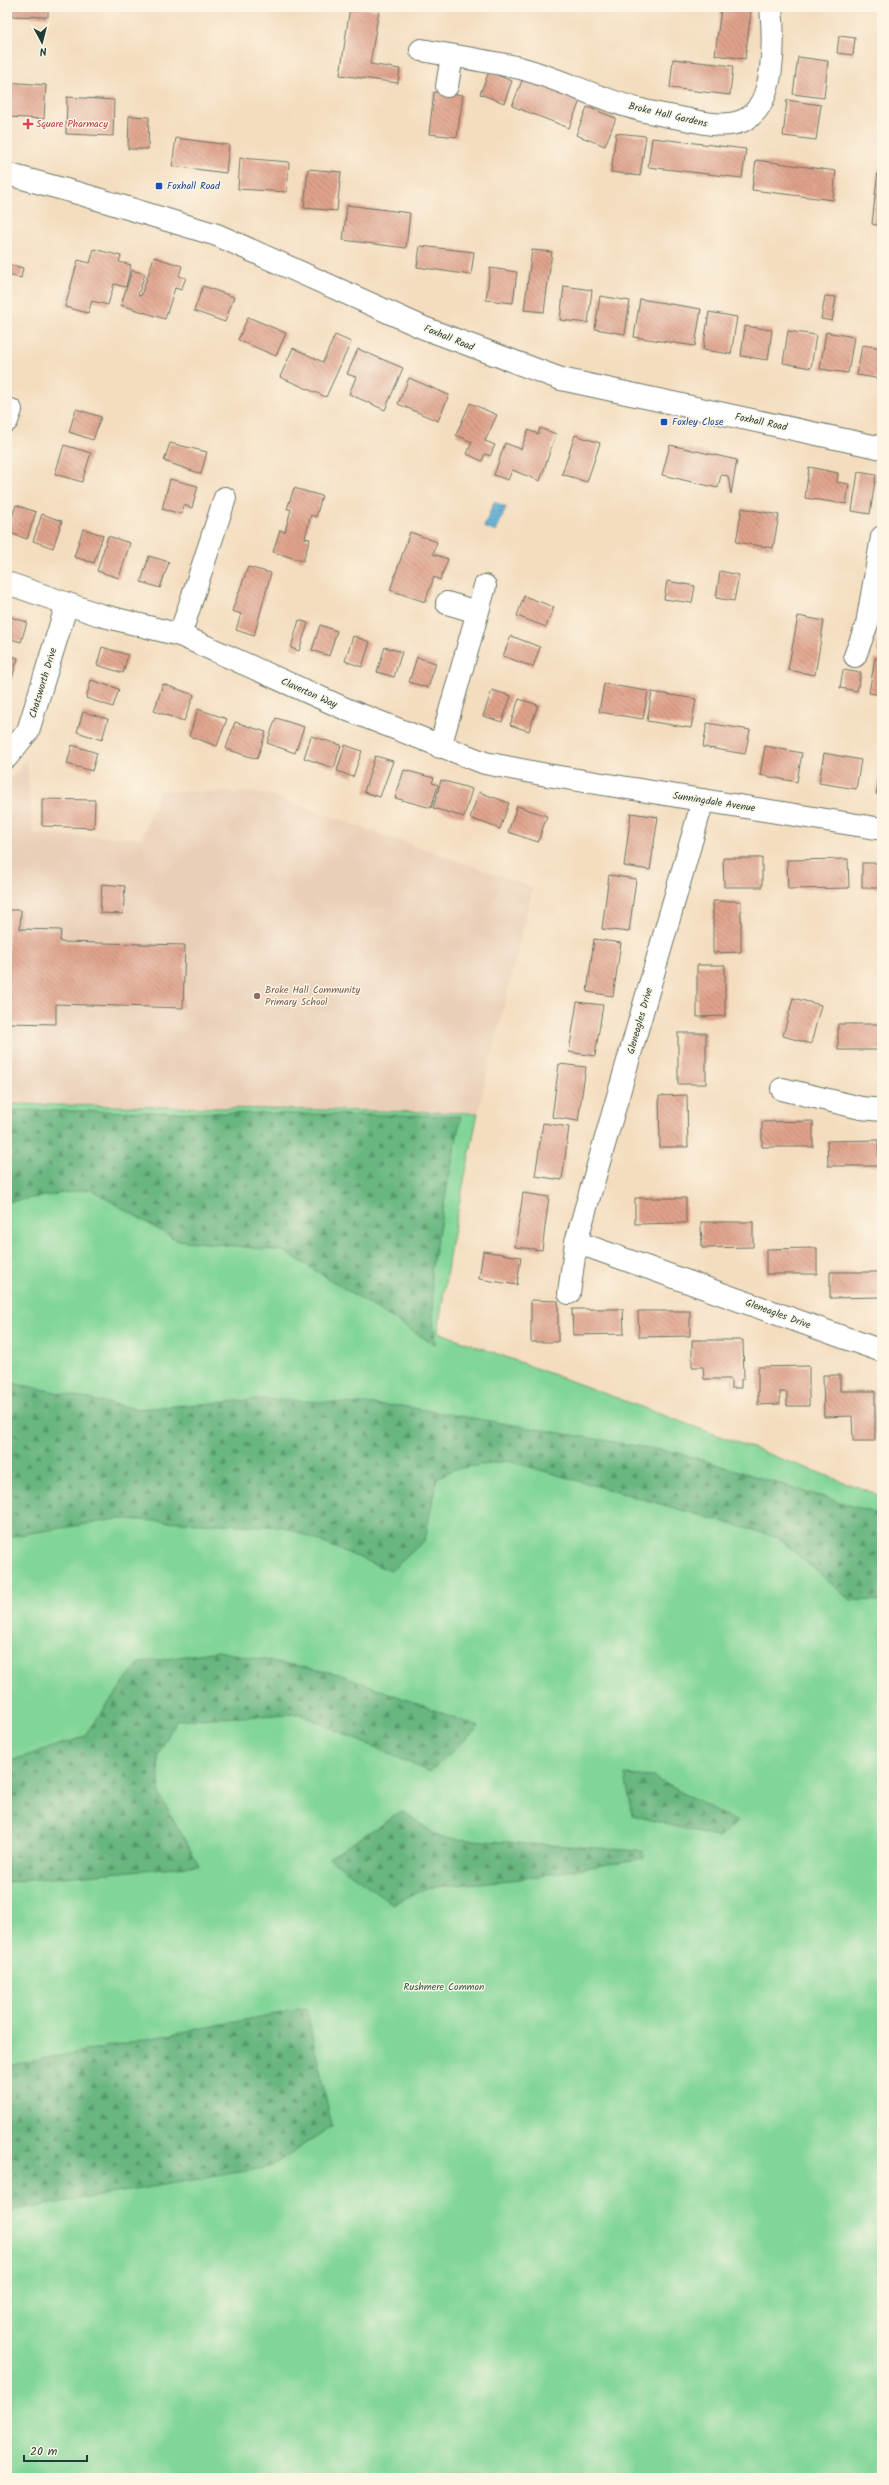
<svg xmlns="http://www.w3.org/2000/svg" width="889" height="2485" font-family="Kalam,sans-serif">
<style>
.built{fill:#eacfb8}
.green{fill:#80d597;stroke:#508966}
.forest{fill:url(#forest-firs);stroke:#447a5a}
.water{fill:url(#water-rules);stroke:#3e7586}
.building{fill:url(#building-back-hatch)}
.lines{fill:none;stroke-linecap:round;stroke-linejoin:round}
.minor-casing{stroke:#6a7565;stroke-width:24}
.minor{stroke:#fff;stroke-width:22}
.health-dot{fill:#e0444e;stroke:#fcf5e5;stroke-width:1.5}
.transit-dot{fill:#1a4fb4;stroke:#fcf5e5;stroke-width:1.5}
.education-dot{fill:#8d6e63;stroke:#fcf5e5;stroke-width:1.5}
.labels{text-anchor:middle;dominant-baseline:central;stroke-width:3;stroke-linejoin:round;paint-order:stroke}
.street-label{font-size:10px;fill:#1f3d34;stroke:#fcf5e5}
.health-label{font-size:10px;fill:#be3a42;stroke:#fcf5e5;text-anchor:start}
.transit-label{font-size:10px;fill:#164399;stroke:#fcf5e5;text-anchor:start}
.education-label{font-size:10px;fill:#785e54;stroke:#fcf5e5;text-anchor:start}
.park-label{font-size:10px;fill:#325b48;stroke:#fcf5e5}
</style>
<defs>
<pattern id="forest-firs" width="22" height="20" patternUnits="userSpaceOnUse"><rect width="22" height="20" fill="#68b680"/><path d="M5 1l3.5 6h-7zM16 11l3.5 6h-7z" fill="#55956a"/></pattern>
<pattern id="water-rules" width="6" height="5" patternUnits="userSpaceOnUse"><rect width="6" height="5" fill="#5cadd7"/><path d="M0 2.5h6" fill="none" stroke="#4b8eaf"/></pattern>
<pattern id="building-back-hatch" width="6" height="6" patternUnits="userSpaceOnUse"><rect width="6" height="6" fill="#e0a38c"/><path d="M-1 5l2 2M0 0l6 6M5-1l2 2" fill="none" stroke="#b58673"/></pattern>
</defs>
<rect width="100%" height="100%" fill="#fcf5e5"/>
<filter id="ink" filterUnits="userSpaceOnUse"><feTurbulence type="fractalNoise" baseFrequency=".025" numOctaves="2"/><feDisplacementMap in="SourceGraphic" scale="8" xChannelSelector="R" yChannelSelector="G"/><feConvolveMatrix kernelMatrix="1 2 1 2 8 2 1 2 1" color-interpolation-filters="sRGB"/></filter>
<filter id="wash" filterUnits="userSpaceOnUse"><feTurbulence type="fractalNoise" baseFrequency=".012" numOctaves="4" result="noise"/><feDisplacementMap in="SourceGraphic" scale="16" xChannelSelector="R" yChannelSelector="G"/><feGaussianBlur stdDeviation="0.9" result="paint"/><feColorMatrix in="noise" values="0 0 0 0 0 0 0 0 0 0 0 0 0 0 0 0 0 1.4 0 .05"/><feComposite in="paint" operator="in"/></filter>
<g filter="url(#wash)">
<rect width="100%" height="100%" fill="#f4ddbf"/>
<!-- built -->
<polygon class="built" points="27,759 33,834 142,838 159,791 262,793 533,887 478,1113 7,1104 7,781"/>
<!-- green -->
<polygon class="green" points="7,1104 478,1113 451,1244 438,1332 882,1496 882,2478 7,2478"/>
<!-- forest -->
<g class="forest">
<polygon points="7,1110 461,1116 431,1271 435,1345 284,1251 176,1240 90,1189 7,1202"/>
<polygon points="7,1382 137,1409 264,1399 401,1406 679,1453 882,1515 882,1601 850,1600 777,1537 508,1461 455,1469 437,1478 425,1540 391,1571 285,1527 117,1519 7,1537"/>
<polygon points="218,1651 339,1674 479,1727 430,1772 300,1714 176,1720 158,1755 160,1796 199,1865 7,1882 7,1762 83,1737 139,1663"/>
<polygon points="625,1775 653,1777 737,1822 718,1838 632,1815"/>
<polygon points="402,1811 441,1838 642,1851 644,1858 520,1879 426,1888 393,1904 329,1858"/>
<polygon points="306,2008 332,2126 270,2167 16,2210 7,2217 7,2066"/>
</g>
<!-- water -->
<polygon class="water" points="494,502 506,507 496,532 484,527"/>
<g id="blocks">
<!-- building -->
<g class="building">
<polygon points="7,7 48,7 48,17 7,16"/>
<polygon points="350,7 379,10 370,64 400,69 398,83 340,75"/>
<polygon points="721,8 751,11 745,59 715,55"/>
<polygon points="839,36 855,38 853,55 837,53"/>
<polygon points="798,57 828,61 824,98 793,94"/>
<polygon points="673,59 733,66 730,95 670,88"/>
<polygon points="489,72 512,81 504,103 480,94"/>
<polygon points="523,78 580,101 569,128 512,106"/>
<polygon points="7,82 46,85 44,119 7,117"/>
<polygon points="434,92 463,95 457,137 429,134"/>
<polygon points="67,97 114,100 113,136 66,134"/>
<polygon points="787,100 821,105 816,140 783,136"/>
<polygon points="587,107 616,118 605,146 576,135"/>
<polygon points="129,116 149,117 148,149 128,149"/>
<polygon points="616,133 646,136 640,176 611,172"/>
<polygon points="176,138 229,145 226,173 172,166"/>
<polygon points="652,138 746,149 742,178 648,167"/>
<polygon points="240,158 289,162 287,192 238,189"/>
<polygon points="756,160 836,171 833,200 752,190"/>
<polygon points="308,169 341,172 337,211 304,208"/>
<polygon points="878,170 882,170 882,226 872,224"/>
<polygon points="347,205 410,213 406,248 343,240"/>
<polygon points="420,246 474,252 471,275 417,267"/>
<polygon points="94,249 121,256 119,262 131,265 126,287 114,284 108,305 92,301 88,313 65,307 78,260 90,263"/>
<polygon points="532,250 552,252 544,312 524,310"/>
<polygon points="154,257 182,266 179,276 186,278 181,290 175,288 165,319 121,305 132,270 145,274 138,295 141,296"/>
<polygon points="7,264 23,268 21,278 7,275"/>
<polygon points="490,268 517,272 513,303 486,300"/>
<polygon points="203,286 234,297 225,322 194,311"/>
<polygon points="564,286 592,290 588,323 560,320"/>
<polygon points="600,296 630,301 625,334 595,329"/>
<polygon points="825,296 836,297 832,321 821,319"/>
<polygon points="640,299 701,309 695,346 634,337"/>
<polygon points="709,312 737,317 731,354 703,350"/>
<polygon points="248,317 286,333 276,356 238,340"/>
<polygon points="745,326 772,330 768,360 741,356"/>
<polygon points="788,331 816,335 811,368 783,363"/>
<polygon points="826,332 854,337 848,373 820,369"/>
<polygon points="335,335 351,342 326,397 280,377 293,348 323,362"/>
<polygon points="862,345 882,348 882,379 857,375"/>
<polygon points="358,349 403,368 385,410 349,394 356,377 347,374"/>
<polygon points="409,378 449,395 438,421 398,404"/>
<polygon points="470,403 497,415 485,441 495,445 490,456 485,454 482,461 467,454 472,442 456,435"/>
<polygon points="76,409 101,417 93,440 69,432"/>
<polygon points="540,428 556,434 540,481 512,470 508,480 494,475 505,443 521,449 528,430 538,434"/>
<polygon points="575,435 600,443 587,482 562,474"/>
<polygon points="170,443 207,452 201,474 164,461"/>
<polygon points="64,445 91,453 82,482 55,474"/>
<polygon points="670,445 737,460 731,494 728,476 721,475 718,488 662,475"/>
<polygon points="809,467 838,473 837,482 849,484 846,504 805,498"/>
<polygon points="858,472 876,475 870,514 852,511"/>
<polygon points="170,479 198,486 192,508 184,505 182,514 162,509"/>
<polygon points="294,488 322,496 316,517 311,515 305,538 310,539 303,561 273,552 280,530 285,532 291,509 287,509"/>
<polygon points="16,505 36,512 27,539 7,532"/>
<polygon points="742,508 779,515 773,548 736,542"/>
<polygon points="42,514 62,521 53,548 33,541"/>
<polygon points="83,529 103,535 94,563 74,557"/>
<polygon points="410,532 437,542 433,554 448,559 440,580 434,577 425,602 390,590"/>
<polygon points="108,536 130,543 119,578 97,571"/>
<polygon points="149,556 169,562 160,588 141,582"/>
<polygon points="248,567 271,573 254,636 236,630 241,614 232,611"/>
<polygon points="720,571 739,575 734,601 716,598"/>
<polygon points="667,581 695,586 692,603 664,599"/>
<polygon points="524,596 554,607 546,627 517,616"/>
<polygon points="7,616 27,622 21,642 7,638"/>
<polygon points="798,616 824,621 815,675 788,670"/>
<polygon points="299,620 308,623 299,651 291,648"/>
<polygon points="320,625 337,631 329,656 312,650"/>
<polygon points="881,625 882,626 882,653 877,652"/>
<polygon points="353,636 370,642 362,667 345,661"/>
<polygon points="511,636 540,647 533,667 503,656"/>
<polygon points="102,647 128,655 123,673 97,665"/>
<polygon points="385,647 402,652 394,677 377,672"/>
<polygon points="7,655 18,658 12,678 7,676"/>
<polygon points="417,657 436,663 428,688 409,682"/>
<polygon points="875,658 882,660 882,695 869,693"/>
<polygon points="843,670 861,673 857,691 840,688"/>
<polygon points="91,680 119,689 113,707 86,698"/>
<polygon points="163,684 194,695 184,721 154,711"/>
<polygon points="604,684 648,691 643,719 599,712"/>
<polygon points="492,690 511,696 502,722 483,716"/>
<polygon points="652,692 696,699 691,728 647,721"/>
<polygon points="519,699 538,705 529,731 510,725"/>
<polygon points="198,709 227,719 217,746 189,736"/>
<polygon points="83,712 108,719 102,740 77,732"/>
<polygon points="276,718 304,727 295,753 267,743"/>
<polygon points="235,722 266,732 257,759 226,749"/>
<polygon points="707,723 750,730 745,754 703,747"/>
<polygon points="311,736 341,745 334,768 304,758"/>
<polygon points="72,745 97,753 92,771 67,764"/>
<polygon points="345,745 362,751 353,777 337,771"/>
<polygon points="765,746 802,753 797,782 760,775"/>
<polygon points="824,753 861,760 856,789 819,783"/>
<polygon points="375,756 393,761 380,797 364,792"/>
<polygon points="882,763 882,795 876,794"/>
<polygon points="404,770 434,778 432,783 438,785 431,808 395,798"/>
<polygon points="441,780 472,789 464,817 433,808"/>
<polygon points="479,792 509,803 500,829 470,818"/>
<polygon points="42,799 95,800 94,828 42,826"/>
<polygon points="517,806 547,816 538,842 508,832"/>
<polygon points="631,813 658,817 650,870 624,866"/>
<polygon points="723,858 762,858 762,887 724,887"/>
<polygon points="848,859 849,888 788,889 787,860"/>
<rect x="862" y="863" width="20" height="25"/>
<polygon points="609,875 636,879 629,932 602,929"/>
<polygon points="102,884 125,886 123,914 100,913"/>
<polygon points="713,901 741,901 741,952 713,953"/>
<polygon points="9,910 21,910 20,929 61,930 60,942 185,945 183,1008 56,1004 56,1024 7,1023"/>
<polygon points="594,939 621,943 613,996 587,992"/>
<polygon points="697,965 725,965 725,1016 697,1017"/>
<polygon points="793,998 821,1005 811,1044 783,1036"/>
<polygon points="577,1002 603,1005 595,1056 569,1052"/>
<rect x="838" y="1024" width="44" height="26"/>
<rect x="678" y="1033" width="28" height="51"/>
<polygon points="559,1064 586,1067 578,1121 552,1117"/>
<polygon points="687,1095 688,1147 660,1147 659,1096"/>
<polygon points="813,1121 813,1147 762,1147 762,1122"/>
<polygon points="543,1123 569,1127 562,1180 535,1176"/>
<polygon points="878,1140 879,1166 828,1166 827,1141"/>
<polygon points="523,1193 549,1197 542,1250 515,1247"/>
<polygon points="635,1198 686,1198 686,1223 635,1224"/>
<polygon points="701,1222 753,1222 753,1247 702,1248"/>
<polygon points="817,1248 817,1274 766,1274 766,1249"/>
<polygon points="483,1251 521,1257 517,1285 479,1279"/>
<polygon points="830,1272 881,1272 881,1297 830,1298"/>
<polygon points="531,1300 558,1301 558,1342 531,1342"/>
<polygon points="572,1309 623,1309 624,1334 573,1335"/>
<polygon points="638,1311 690,1311 690,1336 639,1337"/>
<polygon points="692,1340 743,1340 744,1379 741,1379 741,1388 731,1388 731,1379 704,1379 703,1367 692,1367"/>
<polygon points="809,1366 809,1406 787,1406 787,1392 780,1392 780,1404 758,1405 758,1367"/>
<polygon points="823,1375 840,1375 840,1391 875,1391 875,1441 853,1441 852,1416 824,1417"/>
<rect x="880" y="1411" width="2" height="25"/>
</g>
</g>
</g>
<g filter="url(#ink)">
<use href="#blocks" fill-opacity="0" stroke="#6a7565" stroke-width="1"/>
<g class="lines">
<!-- minor casing -->
<g class="minor-casing">
<g id="minor">
<path d="M421 50C454 56 488 61 520 68 561 79 600 100 641 110 655 114 670 116 685 119 704 123 724 128 742 121 777 107 774 38 771 7"/>
<polyline points="447,86 452,56"/>
<polyline points="7,174 81,194 217,235 424,328 561,379 882,448"/>
<polyline points="7,421 11,410"/>
<polyline points="7,583 100,615 180,635 348,710 485,763 547,775 882,829"/>
<polyline points="447,603 477,612"/>
<polyline points="180,635 225,498"/>
<polyline points="855,656 867,624 882,537"/>
<polyline points="440,747 485,586"/>
<polyline points="7,757 28,731 67,604"/>
<polyline points="782,1089 861,1108 882,1110"/>
<polyline points="576,1242 882,1351"/>
<polyline points="569,1293 576,1242 703,800"/>
</g>
</g>
<!-- minor -->
<use href="#minor" class="minor"/>
</g>
</g>
<!-- markers -->
<path class="health-dot" d="M26 118h4v4h4v4h-4v4h-4v-4h-4v-4h4z"/>
<g class="transit-dot">
<rect x="155" y="182" width="8" height="8" rx="2"/>
<rect x="660" y="418" width="8" height="8" rx="2"/>
</g>
<circle class="education-dot" cx="257" cy="996" r="4"/>
<g class="labels">
<!-- street labels -->
<g class="street-label">
<text transform="translate(668 115) rotate(13)">Broke Hall Gardens</text>
<text transform="translate(449 338) rotate(22)">Foxhall Road</text>
<text transform="translate(761 422) rotate(12)">Foxhall Road</text>
<text transform="translate(43 683) rotate(-73)">Chatsworth Drive</text>
<text transform="translate(309 693) rotate(24)">Claverton Way</text>
<text transform="translate(714 802) rotate(9)">Sunningdale Avenue</text>
<text transform="translate(640 1021) rotate(-74)">Gleneagles Drive</text>
<text transform="translate(778 1314) rotate(20)">Gleneagles Drive</text>
</g>
<!-- health labels -->
<g class="health-label">
<text x="36" y="124">Square Pharmacy</text>
</g>
<!-- transit labels -->
<g class="transit-label">
<text x="167" y="186">Foxhall Road</text>
<text x="672" y="422">Foxley Close</text>
</g>
<!-- education labels -->
<g class="education-label">
<text x="265" y="990">Broke Hall Community<tspan x="265" dy="12">Primary School</tspan></text>
</g>
<!-- park labels -->
<g class="park-label">
<text x="444" y="1987">Rushmere Common</text>
</g>
</g>
<!-- margin -->
<rect width="889" height="2485" fill="none" stroke="#fcf5e5" stroke-width="24"/>
<!-- north arrow -->
<g transform="translate(42 42) rotate(173)" stroke="#fcf5e5" stroke-width="3" paint-order="stroke">
<path d="M0-3L7 15L0 10L-7 15Z" fill="#1f3d34"/>
<text y="-6" font-size="11" font-weight="bold" text-anchor="middle" fill="#1f3d34">N</text>
</g>
<!-- scale -->
<path d="M24 2455v6h63v-6" fill="none" stroke="#1f3d34" stroke-width="2"/>
<text x="30" y="2455" font-size="12" fill="#1f3d34" stroke="#fcf5e5" stroke-width="3" paint-order="stroke">20 m</text>
</svg>
